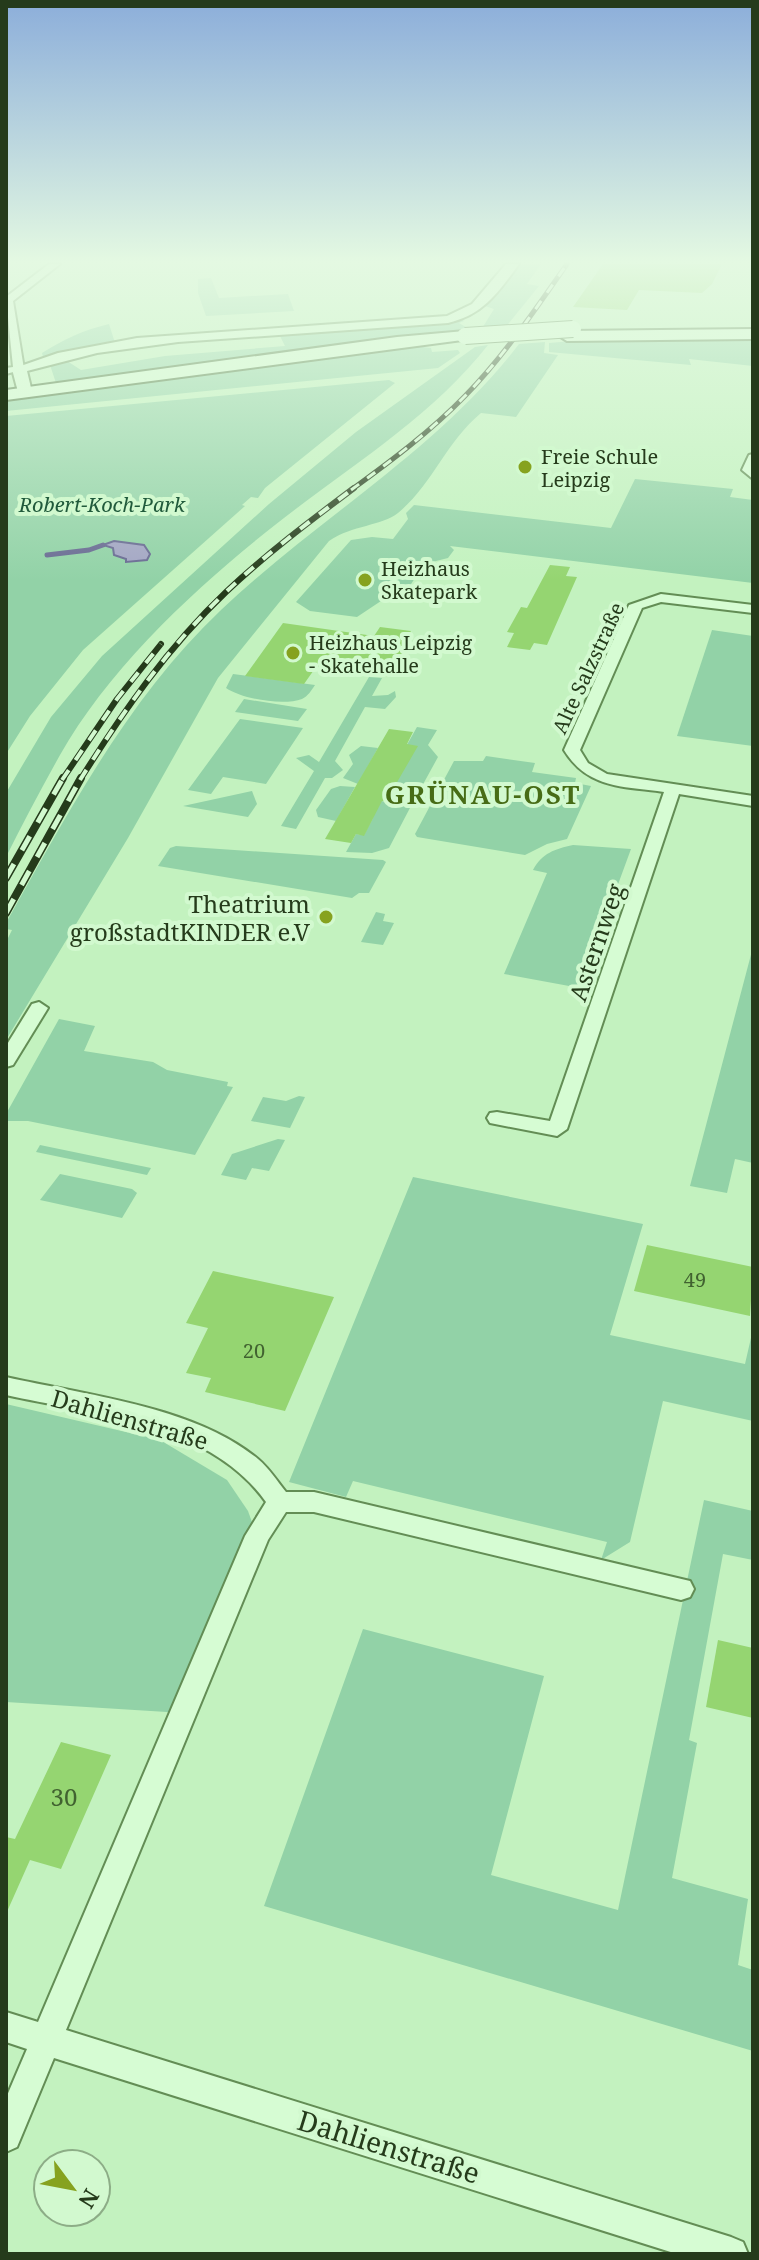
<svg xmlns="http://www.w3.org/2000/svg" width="759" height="2260" font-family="'Noto Serif',serif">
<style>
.green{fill:#92d2a7}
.water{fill:#a3a5c4;stroke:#696a93;stroke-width:2}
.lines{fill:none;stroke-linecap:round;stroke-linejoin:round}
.stream{stroke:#696a93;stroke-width:5}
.building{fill:#95d571}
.minor-casing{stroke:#638d55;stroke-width:4}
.tertiary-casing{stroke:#638d55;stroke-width:4}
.secondary-casing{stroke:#476f39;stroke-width:4}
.minor{fill:#d6fcd3;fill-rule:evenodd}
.tertiary{fill:#d6fcd3;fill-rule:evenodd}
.secondary{fill:#d6fcd3;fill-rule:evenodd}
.rail-far2-casing{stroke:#253b1b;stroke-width:5}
.rail-far1-casing{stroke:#253b1b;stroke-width:6}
.rail-casing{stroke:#253b1b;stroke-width:8}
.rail-far2{stroke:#d2f9cf;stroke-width:3;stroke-dasharray:10;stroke-linecap:butt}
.rail-far1{stroke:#d2f9cf;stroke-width:4;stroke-dasharray:12;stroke-linecap:butt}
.rail{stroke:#d2f9cf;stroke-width:5;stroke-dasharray:16;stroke-linecap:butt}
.secondary-bridge-casing{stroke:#476f39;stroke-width:18;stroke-linecap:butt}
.secondary-bridge{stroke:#d6fcd3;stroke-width:16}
.poi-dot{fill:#86a21f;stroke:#d2f9cf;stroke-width:3}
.labels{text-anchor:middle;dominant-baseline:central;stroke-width:8;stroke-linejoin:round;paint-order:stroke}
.far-poi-label{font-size:20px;fill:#253b1b;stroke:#d2f9cf;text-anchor:start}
.far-park-label{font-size:20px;font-style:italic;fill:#205a3b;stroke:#d2f9cf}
.far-street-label{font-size:20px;fill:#253b1b;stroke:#d2f9cf}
.number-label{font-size:20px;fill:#416230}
.poi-label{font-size:24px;fill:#253b1b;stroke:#d2f9cf;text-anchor:end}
.street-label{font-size:24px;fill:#253b1b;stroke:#d2f9cf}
.near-number-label{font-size:24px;fill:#416230}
.far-district-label{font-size:26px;font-weight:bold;letter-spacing:2px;fill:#476c16;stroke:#d2f9cf}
.near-street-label{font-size:28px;fill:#253b1b;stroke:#d2f9cf}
</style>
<rect width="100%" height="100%" fill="#c3f2bf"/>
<!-- green -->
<g class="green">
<polygon points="520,264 541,264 527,284 539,286 505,328 481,330 494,309 485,306"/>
<polygon points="211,278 219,298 288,294 294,311 206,316 198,293 198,279"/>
<polygon points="462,319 464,321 459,323 469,329 56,383 49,362 64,359 81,370 165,356 285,346 279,334"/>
<path d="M109 324 116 346 44 361 42 353C64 339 84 330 109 324Z"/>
<polygon points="595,339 753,340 753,366 689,359 691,365 549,352 549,343"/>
<path d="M545 342 544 353 558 355 516 417 481 413C446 442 432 485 398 513 382 526 352 525 329 541L218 678 128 838 6 1040V942L12 930 6 929V923C68 813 128 698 221 610 318 518 438 450 519 344Z"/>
<path d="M488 345C431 418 347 468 275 525 197 586 109 668 60 755 41 789 23 823 6 857V793L51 717 102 656 269 504 356 432 475 347Z"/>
<polygon points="416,346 431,348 432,352 458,350 460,353 438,368 6,411 6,398"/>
<polygon points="389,380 395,383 265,488 258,498 251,497 242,505 245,506 83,650 30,716 6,754 6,416"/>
<polygon points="635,479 733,489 730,497 753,500 753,583 450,546 454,550 448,558 424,564 404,595 381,601 357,617 310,611 296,602 351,540 372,537 393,539 408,519 406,513 414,505 611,528"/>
<polygon points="712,630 753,636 753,746 677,736"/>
<path d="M233 674 315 685C311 691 308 696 302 699 283 706 242 699 226 688Z"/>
<polygon points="369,677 382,678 372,696 388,695 395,691 396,697 385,709 365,707 335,761 343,770 332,778 325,778 296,829 281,826 314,771 296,758 309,755 319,762"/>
<polygon points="244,699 307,709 298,721 235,712"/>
<polygon points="240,719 303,728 266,784 223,777 211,794 188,790"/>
<polygon points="417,727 437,730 428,745 438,757 421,788 386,782"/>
<polygon points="361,746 378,748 358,784 343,778 353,764 349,755"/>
<polygon points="486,756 535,763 532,772 576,778 575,783 591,786 567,839 547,844 525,855 417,837 415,834 454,761 483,761"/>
<polygon points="340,786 355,787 336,821 318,817 316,810 331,789"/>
<polygon points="252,791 257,804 248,817 183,806"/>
<polygon points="375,800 411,806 389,848 372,853 346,852 356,834 364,835 373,818"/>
<path d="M573 845 631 849 580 988 504 974 547 873 533 870C542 853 555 849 573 845Z"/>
<polygon points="176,846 383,860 386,862 369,893 359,893 352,898 158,866 170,848"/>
<polygon points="376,912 385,914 383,921 394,923 383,945 361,942"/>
<polygon points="753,947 753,1163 735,1159 727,1193 690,1186"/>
<polygon points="59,1019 95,1026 84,1051 153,1062 167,1070 228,1082 227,1086 233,1087 195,1155 28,1121 6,1121 6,1114"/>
<polygon points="299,1096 305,1097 290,1128 251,1121 263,1097 286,1101"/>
<polygon points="278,1139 285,1140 269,1171 252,1168 246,1180 221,1175 232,1154"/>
<polygon points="40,1145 151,1168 147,1175 36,1152"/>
<polygon points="60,1174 132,1189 137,1193 122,1218 40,1200"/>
<polygon points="413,1177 643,1224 610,1335 745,1364 753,1329 753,1421 663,1401 630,1542 601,1560 607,1542 353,1481 346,1497 289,1482"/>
<polygon points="6,1404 160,1440 227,1480 248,1511 257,1536 183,1713 6,1702"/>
<polygon points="704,1500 753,1511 753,1560 723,1554 689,1740 697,1743 672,1878 748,1899 738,1965 753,1970 753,2051 264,1906 363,1629 544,1676 491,1875 618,1910"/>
</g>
<!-- water -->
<polygon class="water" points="114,541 144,545 150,554 147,560 126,562 126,559 114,555 113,548 103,545"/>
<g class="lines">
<!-- stream -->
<polyline class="stream" points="47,555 89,550 103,545"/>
</g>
<!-- building -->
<g class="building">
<polygon points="603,264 722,264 712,284 702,293 639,290 627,310 573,307"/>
<polygon points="550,565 570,567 566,576 577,577 547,645 534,643 530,650 507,647 514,633 507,632 521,607 527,608"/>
<polygon points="283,623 374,636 380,627 411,631 402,646 407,646 387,677 316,667 304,684 245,676"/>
<polygon points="389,729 413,732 407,744 418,746 396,784 406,785 396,803 382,801 364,836 356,834 351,843 325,839"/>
<polygon points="647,1245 753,1267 750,1316 634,1291"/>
<polygon points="213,1271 334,1297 285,1411 205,1392 211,1378 186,1373 208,1328 186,1323"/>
<polygon points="718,1640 753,1648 753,1718 706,1707"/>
<polygon points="61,1742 111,1755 61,1869 30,1860 6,1914 6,1837 15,1839"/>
</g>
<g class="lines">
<!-- minor casing -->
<g class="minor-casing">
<g id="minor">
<polygon points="49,264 60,264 13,301 24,369 6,374 6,368 13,367 6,297"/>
<polygon points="753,454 753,479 742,470 749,455"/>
<path d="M661 594 753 605V613L661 602 642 608 580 750 588 763 607 774 753 796V806L679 794 567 1129 557 1136 490 1123 487 1118 490 1113 497 1112 550 1121 664 792C623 786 588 789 564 750L629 605Z"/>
<polygon points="39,1002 48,1008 13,1065 6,1067 6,1046 32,1004"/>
<path d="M6 1377C85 1395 194 1406 258 1459 269 1468 277 1481 286 1492H314L690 1581 694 1589 690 1597 681 1600 314 1512H286L268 1540 66 2030 731 2237 743 2242 748 2254H677L54 2058 17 2147 6 2152V2098L27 2049 6 2042V2012L38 2022 245 1536 266 1502C209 1422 95 1415 6 1395Z"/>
</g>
</g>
<!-- tertiary casing -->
<g class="tertiary-casing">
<path id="tertiary" d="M506 264H519C498 293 483 315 448 323L178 342 97 353 27 371 32 392 25 396 18 392 12 369 58 353 137 338 447 316 472 304Z"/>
</g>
<!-- secondary casing -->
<g class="secondary-casing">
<g id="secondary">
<polygon points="753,329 753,339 567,341 559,336 567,331"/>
<polygon points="465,331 470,333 470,339 6,400 6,390 397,337"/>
</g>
</g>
<!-- minor -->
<use href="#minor" class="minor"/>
<!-- tertiary -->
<use href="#tertiary" class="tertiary"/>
<!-- secondary -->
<use href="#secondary" class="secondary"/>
<!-- rail-far2 casing -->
<g class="rail-far2-casing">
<path id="rail-far2" d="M351 490C391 461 431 431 465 396 504 356 535 310 567 264"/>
</g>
<!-- rail-far1 casing -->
<g class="rail-far1-casing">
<g id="rail-far1">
<polyline points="62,780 117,699 161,644"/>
<path d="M80 780C122 713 168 647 226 592 266 554 310 521 354 488"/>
</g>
</g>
<!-- rail casing -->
<g class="rail-casing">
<g id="rail">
<polyline points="6,878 63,778"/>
<polyline points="6,913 81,778"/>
</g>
</g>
<!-- rail-far2 -->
<use href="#rail-far2" class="rail-far2"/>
<!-- rail-far1 -->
<use href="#rail-far1" class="rail-far1"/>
<!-- rail -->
<use href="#rail" class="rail"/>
<!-- secondary-bridge casing -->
<g class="secondary-bridge-casing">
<polyline id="secondary-bridge" points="465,336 573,329"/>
</g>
<!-- secondary-bridge -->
<use href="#secondary-bridge" class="secondary-bridge"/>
</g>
<!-- sky -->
<linearGradient id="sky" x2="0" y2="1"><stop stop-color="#8caeda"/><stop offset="0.45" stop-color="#e4f9e2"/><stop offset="1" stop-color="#e4f9e2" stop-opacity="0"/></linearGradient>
<rect width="759" height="581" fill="url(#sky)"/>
<!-- markers -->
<g class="poi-dot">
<circle cx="525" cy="467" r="8"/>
<circle cx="365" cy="580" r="8"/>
<circle cx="293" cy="653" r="8"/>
<circle cx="326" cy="917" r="8"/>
</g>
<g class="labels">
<!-- far-poi labels -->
<g class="far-poi-label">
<text x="541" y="456">Freie Schule<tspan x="541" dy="23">Leipzig</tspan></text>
<text x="381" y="568">Heizhaus<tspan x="381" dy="23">Skatepark</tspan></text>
<text x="309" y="642">Heizhaus Leipzig<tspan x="309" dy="23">- Skatehalle</tspan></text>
</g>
<!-- far-park labels -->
<g class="far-park-label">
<text x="102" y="504">Robert-Koch-Park</text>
</g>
<!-- far-street labels -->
<g class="far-street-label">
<text transform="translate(588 668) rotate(-65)">Alte Salzstraße</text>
</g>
<!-- number labels -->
<g class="number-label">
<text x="695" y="1279">49</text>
<text x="254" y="1350">20</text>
</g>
<!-- poi labels -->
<g class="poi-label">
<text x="310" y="903">Theatrium<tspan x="310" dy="28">großstadtKINDER e.V</tspan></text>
</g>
<!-- street labels -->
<g class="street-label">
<text transform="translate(596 942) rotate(-71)">Asternweg</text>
<text transform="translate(130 1419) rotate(16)">Dahlienstraße</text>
</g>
<!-- near-number labels -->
<g class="near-number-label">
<text x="64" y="1796">30</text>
</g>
<!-- far-district labels -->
<g class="far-district-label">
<text x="483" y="794">GRÜNAU-OST</text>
</g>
<!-- near-street labels -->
<g class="near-street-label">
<text transform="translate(389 2146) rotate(17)">Dahlienstraße</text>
</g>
</g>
<!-- border -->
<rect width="759" height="2260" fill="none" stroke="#253b1b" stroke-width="16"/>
<!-- north arrow -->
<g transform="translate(72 2188) rotate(122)"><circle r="38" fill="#d2f9cf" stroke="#8dad87" stroke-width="2"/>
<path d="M0-6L14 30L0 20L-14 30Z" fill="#86a21f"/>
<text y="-12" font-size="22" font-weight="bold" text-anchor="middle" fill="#253b1b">N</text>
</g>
</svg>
